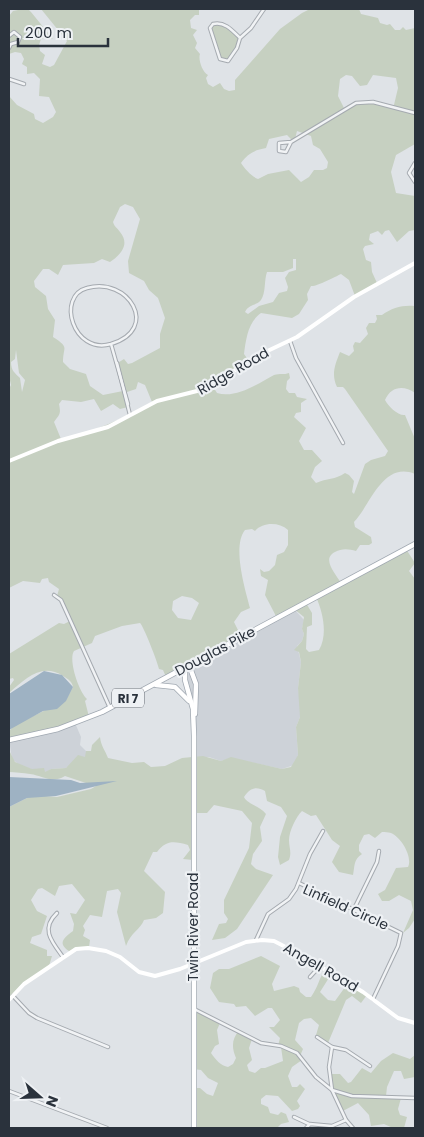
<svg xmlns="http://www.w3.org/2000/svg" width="424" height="1137" font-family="Poppins,sans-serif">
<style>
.built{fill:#cdd2d8}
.green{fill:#c6d0c1;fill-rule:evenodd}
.water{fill:#9eb2c3}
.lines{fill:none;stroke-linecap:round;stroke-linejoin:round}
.street-casing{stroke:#a5aab0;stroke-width:4.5}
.primary-casing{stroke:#a0a8b1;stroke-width:6}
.street{stroke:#f1f3f5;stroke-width:2.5}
.secondary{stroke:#fff;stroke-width:4}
.primary{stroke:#fff;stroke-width:4.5}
.labels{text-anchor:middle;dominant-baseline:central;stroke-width:4.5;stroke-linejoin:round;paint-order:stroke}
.shield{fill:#eef1f4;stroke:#656b73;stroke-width:1}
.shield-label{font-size:12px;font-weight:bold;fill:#2a323c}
.street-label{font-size:14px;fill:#2a323c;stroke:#eef1f4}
</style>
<rect width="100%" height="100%" fill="#dfe3e7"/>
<!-- built -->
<g class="built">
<polygon points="294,609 304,620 302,629 304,634 302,641 297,646 301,662 298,688 300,700 300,717 296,727 298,755 294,765 282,769 231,758 221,761 209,757 194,757 194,722 185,681 186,665"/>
<polygon points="75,723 81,737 80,745 86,751 86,757 75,761 66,768 51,769 45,773 21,766 12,759 9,739"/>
</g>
<!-- green -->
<g class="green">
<path d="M23 9H28L31 12 53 39 46 37 41 39 39 45 40 51 45 55 42 64 50 67 54 65 67 41 41 9H199V15H195L190 20 191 28 197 30 193 35 197 43 195 48 200 54C198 59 202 72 208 75L206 78 208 84 213 87 220 83 224 89 229 91 235 90V80L280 29 302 13 310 9H359L361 14 378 18 380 23 387 25 390 24 395 30H400L403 27 406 30 415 28V144L396 155 391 172 396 193 415 196V230L409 231 397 242 389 230 385 231 382 235 378 231 370 234 369 240 374 244 365 246 363 249 366 260 371 262 372 272 377 283 355 296 349 280 341 274C335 277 316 287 311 286L307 294 308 300 299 314 292 318 261 313C248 322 246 339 244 354L249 361 212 385 217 393C236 399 259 383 274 375 280 373 284 375 289 373L290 378 287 381 286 389 289 393H295L297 397 307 399 301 403V412L296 413 294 417 306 428 299 441 304 450H312L322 461 315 467 311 477 316 483C327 478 335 480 345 473L349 475 354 481 352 492 354 494 365 464 371 460 385 456 388 451 345 389 343 387H337C331 374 335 365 340 352L349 356 354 351 353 346 355 342 360 343 368 334 366 328 369 323H375L377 319 376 315H382C392 308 402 305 414 306L415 308V393C404 385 391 386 385 400 388 406 398 416 405 415L415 439V474C383 461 371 504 354 522L355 527 371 537 372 543 369 545H360L356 551C349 549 342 548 335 552 321 559 336 574 341 583L406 549 415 563 409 571 415 579V919L409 928 403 933 413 910 411 901 399 895 389 901H382L378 894 385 890 396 868 408 867C413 857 401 837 391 833 388 832 385 832 382 832L375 838 369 834 364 835 359 845V851L362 854C353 860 355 866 353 875L339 872 332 862 340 846 332 840 316 815 311 816 302 811C296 817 289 831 289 840 289 848 292 852 289 860L280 865 278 857 280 837 287 816 281 807 267 801 265 791C256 786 250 788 244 797 247 804 260 806 266 814L260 827 262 841 253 854 251 864 256 869 273 875 237 929 225 938 212 940 219 924 226 923 228 919 224 913V900L249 848 252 823 242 811 214 805 207 813H194L193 860 183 859 190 850 188 845C174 841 166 840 157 852H153L144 871 165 892 163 913 156 918 144 920C140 930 131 932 126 946L117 912 121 893 118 889 107 891 102 917 90 915 83 926 85 930 83 936 90 940 89 947 69 951C57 943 64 938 73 931L74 924 70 913 76 914 85 900 72 884 59 886 55 896 42 888 38 889 31 900 37 911 47 916 41 934 32 937 30 943 47 950V956H52L49 966 22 984 9 998V807L33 795 57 797 91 789 101 783H86L65 776C51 784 44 776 30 774 23 773 15 772 9 772V750L15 762 32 769 44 768 45 772 51 769 66 768 78 755 85 757 86 751H91L92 745 100 737C101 746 105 750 108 758L132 763 144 762 151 767 165 766 182 758 203 756 221 761 231 757 282 769 291 767 298 755 296 727 300 717 298 688 301 662 299 652 294 650 302 641 304 634 302 629 304 617 294 609 277 618 265 595 268 580 261 576 260 569 264 572 269 571 275 565 277 555 284 552 288 545V530C279 522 263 522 255 531L252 529 245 530C232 546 245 589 250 608L241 612 234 622 241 636 166 677 163 670 159 669C158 663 143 625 140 623L122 626 95 636 92 643 74 651C68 660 79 692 87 699L85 701 89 717 75 723 9 739V731L15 725 66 700 73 687C72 681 68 679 63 676 42 662 25 679 9 693V687L14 680 13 678 9 679V654L59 623 64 624 70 621 62 601 57 596 59 589 49 582 48 578 42 579 40 583 23 581 9 588V389L11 385 9 376V96L17 105 34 114 35 119 43 123 53 117 56 112 49 97 39 96 40 79 34 73 27 74V67L22 64 24 59 21 53 15 52 9 54V16L13 11ZM346 75 352 76 360 86 367 85 373 75 396 78 398 88 393 109C376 104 359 96 344 108L338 96 340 79ZM297 131 311 136 313 145 320 149 328 162 327 168 323 170H314L309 177 301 182 289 170 268 174 258 179C252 177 244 168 241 163 248 153 255 150 266 148L269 139 287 135 292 140 295 139ZM125 204 133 207 140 219 128 261 129 273 144 281 149 290 158 298 165 318 160 334V348L132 363 128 364 124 359 116 364 123 391 103 395 90 386 86 374 70 369 63 362C63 346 70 348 53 337L55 320 48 309 46 296 35 287 34 281 43 269H49L58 275 63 265 94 263 102 259 110 262C119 256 131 245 120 232 117 227 115 228 113 222L120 207ZM293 259H296V270L289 272 285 278 288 287 287 291 279 293 273 302 259 306 248 314 245 312C249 304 256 306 261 300 266 293 264 280 267 272H283L293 268ZM16 350 19 373 25 380 22 392 20 378C15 373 11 371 11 362L15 359ZM138 382 145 385 152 402C121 420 96 431 61 439L54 422C60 414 61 414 59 404L62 400 81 402 94 399 101 411 113 404 120 409 128 407 124 393 136 389ZM182 596 192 598 199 603 191 620 178 618 172 610 173 601ZM316 597C323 612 328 635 319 650L309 652 306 649 307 627 312 625V613L306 603Z"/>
<path d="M215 23 229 26 239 38C237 48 234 58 224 62L220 60 211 35 210 28Z"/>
<path d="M261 956 280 966 272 984 274 991 294 986 299 988 300 992 306 997H311C318 987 319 979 325 969L332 973 320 992 328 1000 335 1001 348 983 367 995 361 1003 352 996 346 1000 328 1043 316 1035 319 1025 311 1018 304 1019 299 1023 295 1040 303 1049 300 1056 302 1060 292 1067 288 1076 292 1087H297L300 1084 305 1089 297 1101 300 1106 298 1109 292 1111 278 1096 266 1095 261 1099V1104L268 1107 270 1113 278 1115 281 1112 286 1114 289 1122 281 1124 277 1128H194V1088H200L207 1094 213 1096 218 1083 208 1078 201 1070 193 1069 194 1009 220 1023 217 1030 219 1044 215 1046 211 1053C215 1059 221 1066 228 1067L233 1064 236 1058C232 1049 231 1039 239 1031L252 1039 249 1048 252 1060 247 1065 249 1071 255 1073 261 1068H265L283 1061 281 1047 278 1046 280 1038 269 1027H274L280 1020 272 1008H268L255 1016 246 1006 236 1007 234 1004 219 1002 210 988 213 973 219 969H229Z"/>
<polygon points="393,1053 410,1059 415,1055 415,1077 404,1079 401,1071 394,1071 387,1087 386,1096 401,1098 398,1109 400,1115 407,1117 404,1128 393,1128 384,1124 371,1126 369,1115 358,1103 341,1112 332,1090 331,1074 340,1074 348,1083 351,1082 362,1068 371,1073 381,1061"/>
</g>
<!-- water -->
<g class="water">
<polygon points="44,671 62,675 73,687 66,701 57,709 43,711 9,730 9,694"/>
<polygon points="9,777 71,780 80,783 117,781 56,796 27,798 9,807"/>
</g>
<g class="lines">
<!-- street casing -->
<g class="street-casing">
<g id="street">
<polyline points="9,36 14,32 20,37 18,42 11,44 9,48"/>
<path d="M240 38C232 30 224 21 213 24L210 28 220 59 228 61 237 48 240 38 251 28 264 9"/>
<polyline points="9,79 24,84"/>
<polyline points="291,142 279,143 279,151 286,152 291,142 356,103 373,102 415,113"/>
<polyline points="415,163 409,173 415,182"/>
<polyline points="290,341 296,358 343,443"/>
<path d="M111 344C73 355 56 296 87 288 128 276 161 329 111 344L128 404"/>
<polyline points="117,363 130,415"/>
<polyline points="54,595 61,600 110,708"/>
<polyline points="299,883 401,933 398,946 373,999"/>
<polyline points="354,909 377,862 379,851"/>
<path d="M57 913C40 929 52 942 63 957"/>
<polyline points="256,940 268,914 289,899 296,889 310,854 323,831"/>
<polyline points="310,977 320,966"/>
<polyline points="13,996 29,1013 37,1018 108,1047"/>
<polyline points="194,1009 261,1043 281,1046 297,1053 316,1077 332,1090 346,1120 353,1128"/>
<polyline points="317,1037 332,1047 329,1067 332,1090 352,1096 415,1098"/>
<polyline points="332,1047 346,1050 370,1066"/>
<polyline points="9,1091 107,1128"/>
<polyline points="294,1117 309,1124"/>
<polyline points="306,1128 310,1124 332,1126 346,1120"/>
</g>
</g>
<!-- primary casing -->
<g class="primary-casing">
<g id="primary">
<polyline points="189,665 196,684 195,714"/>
<polyline points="185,667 185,680 193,709 194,736 194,1128"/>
<polyline points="156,685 175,687 189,701"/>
<polyline points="9,740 58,729 102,712 415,544"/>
</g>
</g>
<!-- street -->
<use href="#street" class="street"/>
<!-- secondary -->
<g class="secondary">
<polyline points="9,461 58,441 108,427 157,401 205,389 259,355 297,337 354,297 415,263"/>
<polyline points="9,1000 24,984 76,949 88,948 106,951 120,957 139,972 155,976 180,969 246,942 262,940 274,941 301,955 363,992 398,1018 415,1023"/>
</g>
<!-- primary -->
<use href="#primary" class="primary"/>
</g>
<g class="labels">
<!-- shield labels -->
<rect class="shield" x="112" y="688.5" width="32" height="19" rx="4"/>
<g class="shield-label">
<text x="128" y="698">RI 7</text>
</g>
<!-- street labels -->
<g class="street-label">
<text transform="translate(233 371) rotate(-30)">Ridge Road</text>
<text transform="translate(215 651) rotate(-28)">Douglas Pike</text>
<text transform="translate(346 907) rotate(24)">Linfield Circle</text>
<text transform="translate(193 927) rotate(-90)">Twin River Road</text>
<text transform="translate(321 967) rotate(30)">Angell Road</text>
</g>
</g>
<!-- border -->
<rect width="424" height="1137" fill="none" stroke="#2a323c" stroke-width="20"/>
<!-- north arrow -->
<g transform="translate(40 1097) rotate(110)" stroke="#eef1f4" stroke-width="4" paint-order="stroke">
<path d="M0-4L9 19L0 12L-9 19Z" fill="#2a323c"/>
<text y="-8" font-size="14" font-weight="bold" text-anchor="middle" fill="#2a323c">N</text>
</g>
<!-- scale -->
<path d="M18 38v8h90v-8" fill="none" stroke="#2a323c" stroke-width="2.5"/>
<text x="25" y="38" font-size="15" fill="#2a323c" stroke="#eef1f4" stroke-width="4" paint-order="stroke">200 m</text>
</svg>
